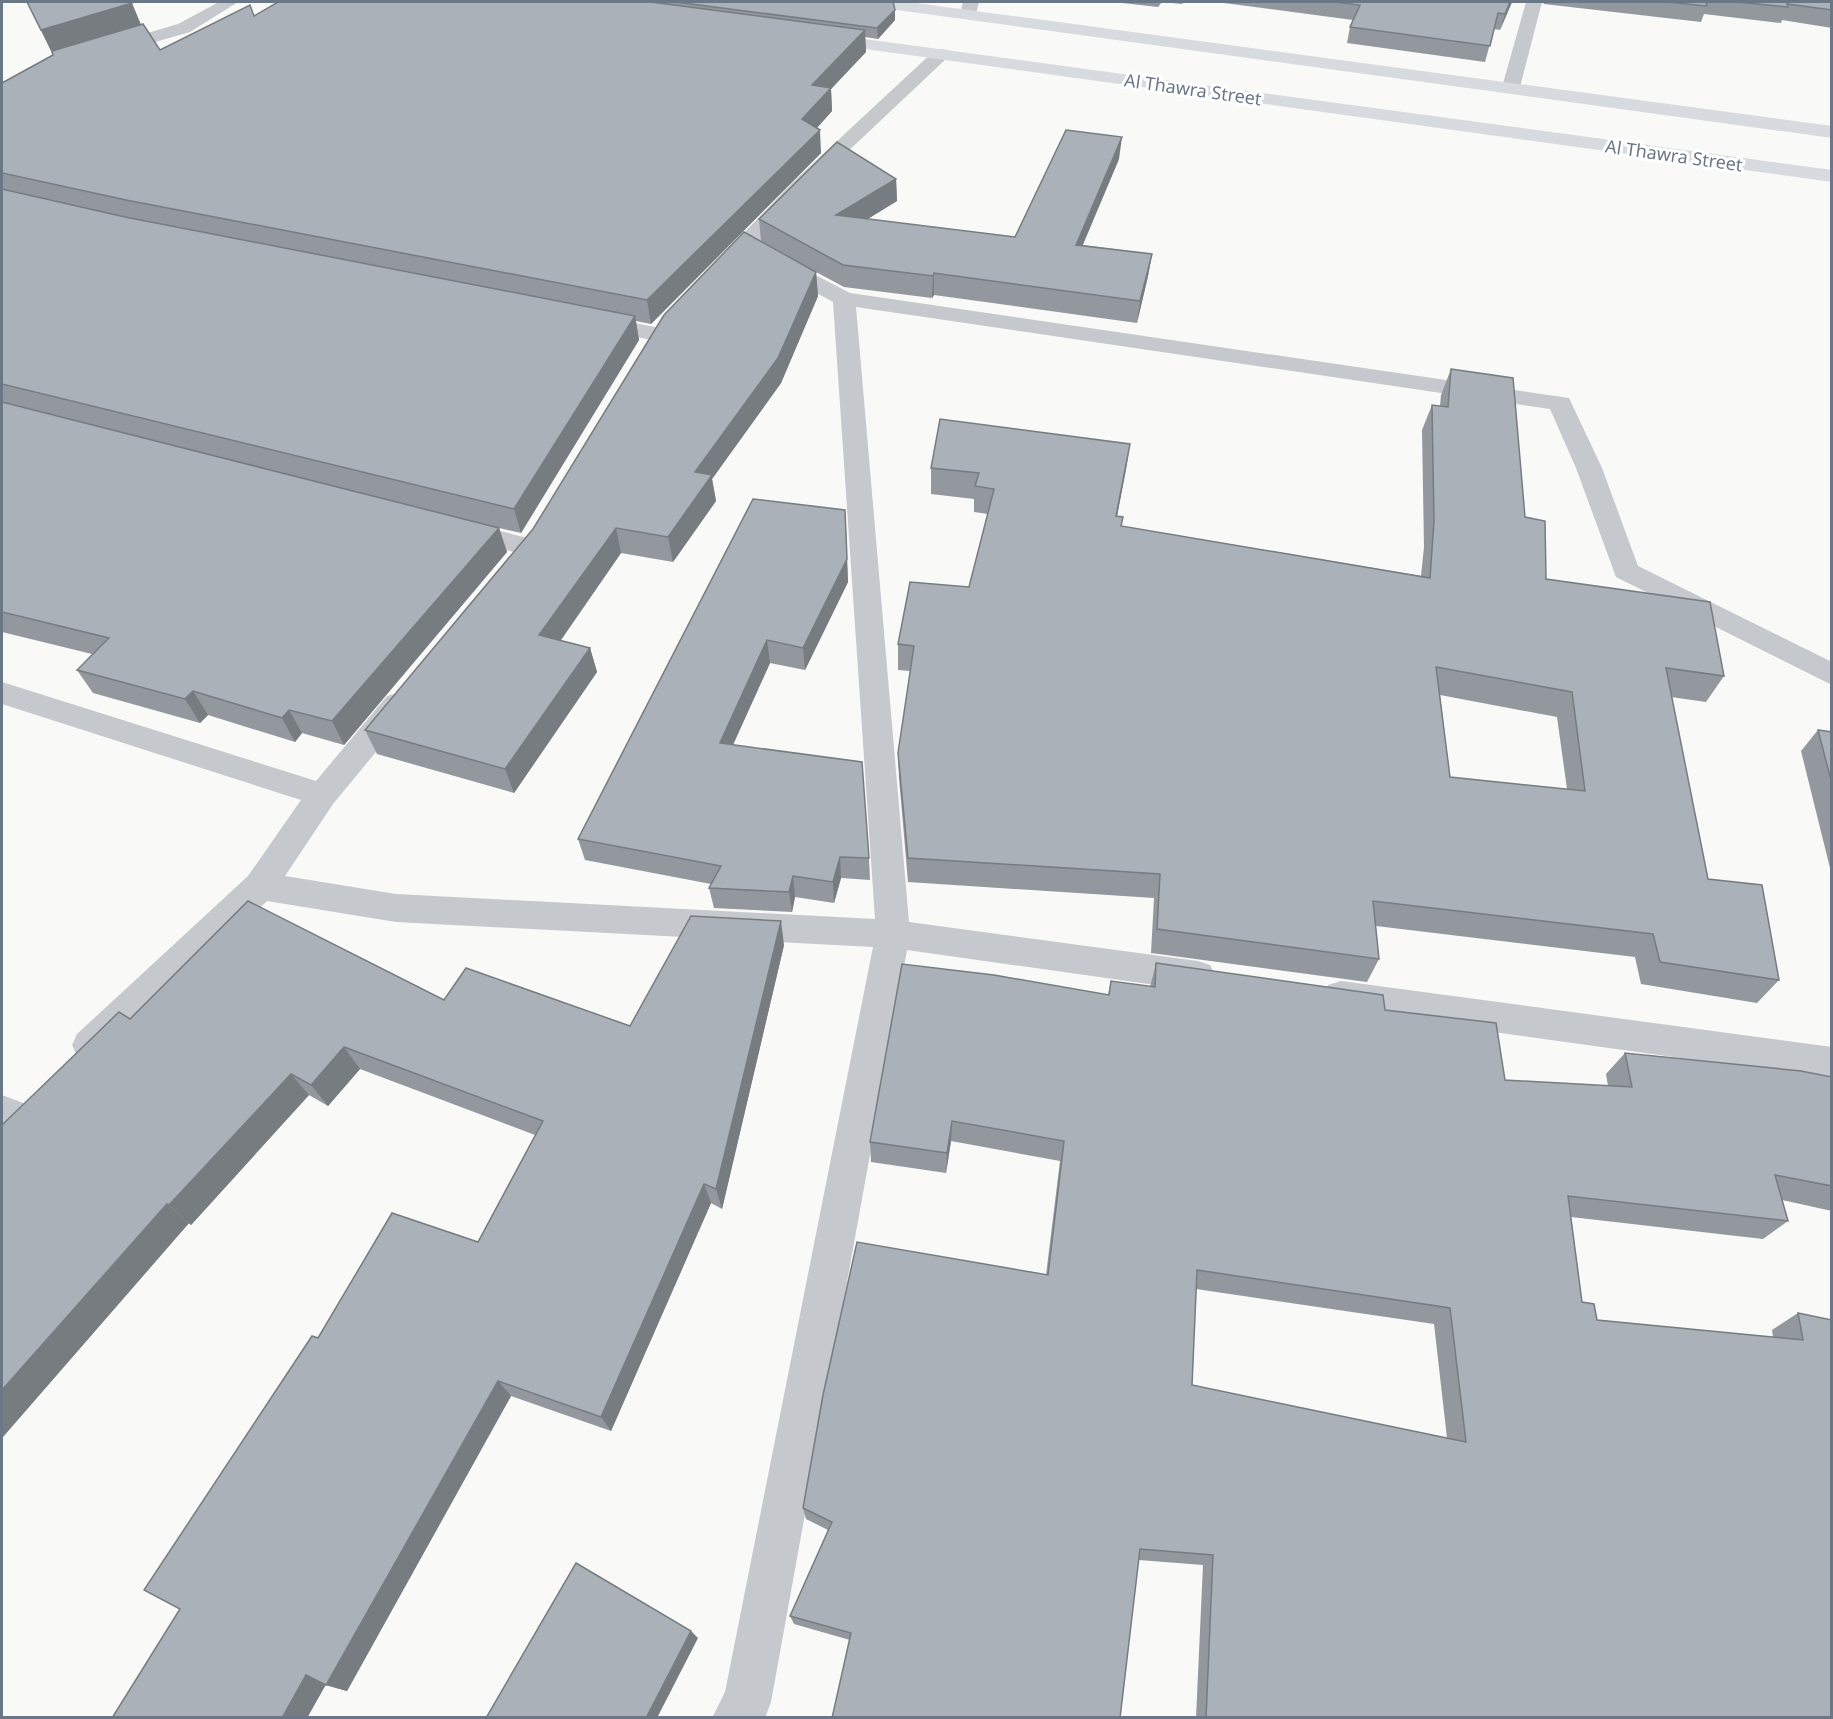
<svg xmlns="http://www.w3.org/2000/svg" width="1833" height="1719" font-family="'Noto Sans',sans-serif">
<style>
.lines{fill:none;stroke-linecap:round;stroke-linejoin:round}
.minor{fill:#c5c8cc;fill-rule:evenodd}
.secondary{fill:#d7dbdf;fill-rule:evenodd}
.wall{fill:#92989e;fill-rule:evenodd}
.shaded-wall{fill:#777c81}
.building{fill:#aab1b8;stroke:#777c81;stroke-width:1.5;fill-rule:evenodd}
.labels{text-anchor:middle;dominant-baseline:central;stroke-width:6;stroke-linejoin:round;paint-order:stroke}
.far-street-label{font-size:18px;fill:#6a7787;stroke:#fff}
</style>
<rect width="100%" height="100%" fill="#f9f9f7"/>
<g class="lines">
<!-- minor -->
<g class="minor">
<polygon points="219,2 238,2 190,32 110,55 101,50 104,46 178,24"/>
<polygon points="963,2 979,2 975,18 963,18 960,14"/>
<polygon points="1526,2 1542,2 1520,87 1511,93 1502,87"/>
<polygon points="941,49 947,50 950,54 947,58 807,190 729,275 713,275 710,270 713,265 793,182 935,50"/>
<polygon points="777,255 850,293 1569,398 1602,468 1638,566 1832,662 1832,685 1616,577 1576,468 1550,409 856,307 909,922 1198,961 1210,965 1216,976 1210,987 1198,991 907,950 771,1702 765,1718 712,1718 725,1692 873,947 396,922 267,901 103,1056 90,1061 77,1056 72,1045 77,1034 248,876 301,800 2,704 2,682 316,781 387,696 398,693 409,696 413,704 409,712 333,804 285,876 396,894 875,919 833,302 769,267 766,262 769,257"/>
<polygon points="594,315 665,329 669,334 665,339 657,341 586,327 583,322 586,317"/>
<polygon points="461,521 539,541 543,547 539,553 529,556 452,536 448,530 452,524"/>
<polygon points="1341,981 1832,1047 1832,1079 1341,1011 1328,1007 1323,996 1328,985"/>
<polygon points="2,1095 26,1104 32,1116 26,1128 13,1133 2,1129"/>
</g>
<!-- secondary -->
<g class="secondary">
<polygon points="867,2 909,2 1832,126 1832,138 875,7"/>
<polygon points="820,33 1832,170 1832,182 814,42 811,38"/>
</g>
</g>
<!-- wall -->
<g class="wall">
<polygon points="27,2 141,25 160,50 254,16 278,2 894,2 895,20 878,39 865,37 866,52 831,89 832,111 817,128 821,153 651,324 636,321 639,340 521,533 499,528 507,552 344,745 302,733 295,742 208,715 200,723 93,693 77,670 92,654 2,632 2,83 53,55"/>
<polygon points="1113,2 1184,2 1182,4 1162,2 1158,7"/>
<polygon points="1216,2 1512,2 1500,30 1494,29 1485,62 1347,43 1350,27 1353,20"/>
<polygon points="1543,2 1832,2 1832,28 1782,20 1781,23 1704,14 1701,22 1544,4"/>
<polygon points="1119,159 1083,245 1152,254 1148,276 1137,323 934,295 932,298 844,287 816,272 818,296 781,383 712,479 716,501 673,562 621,553 561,640 590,648 597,672 514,793 377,754 365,730 533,529 761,241 759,219 896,179 897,201 867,219 1015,237"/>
<path d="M1451 369 1525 517 1546 579 1724 676 1706 702 1671 697 1708 879 1779 980 1757 1003 1641 984 1635 957 1376 926 1379 959 1367 982 1151 953 1154 898 908 882 899 778 898 753 910 671 898 670V644L969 587 988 514 974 512V499L931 494V468L1130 444 1117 516 1121 526 1421 576 1424 547 1422 430 1432 405 1440 406 1441 395ZM1440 695 1557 717 1567 789 1450 777Z"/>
<polygon points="846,533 848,582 805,670 770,663 733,744 869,858 870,880 841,878 834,903 795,897 792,912 714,908 709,888 711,884 585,860 578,839"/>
<polygon points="1818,730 1832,732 1832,876 1801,751"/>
<polygon points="784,945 722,1209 711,1203 611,1431 511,1396 347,1691 325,1685 307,1718 112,1718 180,1609 318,1338 478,1242 535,1135 360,1069 328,1106 309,1095 191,1225 189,1223 2,1438 2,1125 130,1019 444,1000 630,1026"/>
<path d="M1156 963 1385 1010 1505 1080 1608 1086 1606 1074 1625 1053 1832 1077V1211L1782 1200 1788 1221 1763 1239 1571 1217 1582 1302 1597 1320 1773 1337 1772 1330 1798 1313 1832 1320V1718H1196L1203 1565 1139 1560 850 1640 794 1624 790 1616 828 1530 806 1519 803 1508 1046 1275 1060 1161 951 1141 946 1173 871 1162 870 1142 1108 995 1111 981 1150 987ZM1196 1289 1434 1324 1447 1438 1192 1385Z"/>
</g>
<!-- shaded-wall -->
<g class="shaded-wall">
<polygon points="1510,2 1512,2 1500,30 1505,14"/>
<polygon points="132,3 144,32 55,59 41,30"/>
<polygon points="895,10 895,20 878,39 877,28"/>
<polygon points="865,30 866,52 831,89 832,111 804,142 802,119 812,85"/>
<polygon points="820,130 821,153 651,324 647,300"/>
<polygon points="1122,137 1119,159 1073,267 1076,245"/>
<polygon points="896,179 897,201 837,238 836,215"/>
<polygon points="1152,254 1148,276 1137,323 1140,301"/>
<polygon points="816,272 818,296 781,383 712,479 716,501 673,562 668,537 695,472"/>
<polygon points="934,273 934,295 932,298 933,276"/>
<polygon points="635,316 639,340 521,533 514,509"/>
<polygon points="1130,444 1126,470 1112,542 1116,516"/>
<polygon points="845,510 848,582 805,670 803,648"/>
<polygon points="499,528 507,552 344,745 332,721"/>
<polygon points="616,528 621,553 547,660 539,635"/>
<polygon points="767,640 770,663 724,765 720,743"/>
<polygon points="590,648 597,672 514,793 505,769"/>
<polygon points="193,691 208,715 200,723 185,699"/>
<polygon points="289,710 302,733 295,742 282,718"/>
<polygon points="840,857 841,878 834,903 833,882"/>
<polygon points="793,876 795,897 792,912 789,892"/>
<polygon points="781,921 784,945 722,1209 716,1189"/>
<polygon points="344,1047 360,1069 328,1106 311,1085"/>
<polygon points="291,1074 309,1095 191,1225 169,1205"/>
<polygon points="952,1121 951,1141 946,1173 947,1153"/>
<polygon points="704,1184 711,1203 611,1431 601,1417"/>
<polygon points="167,1204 189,1223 2,1438 2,1390"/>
<polygon points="498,1381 511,1396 347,1691 326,1685"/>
<polygon points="691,1631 698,1638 657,1718 646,1718"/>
<polygon points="306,1675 328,1681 307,1718 282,1718"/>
</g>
<!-- building -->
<g class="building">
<polygon points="27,2 131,2 132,3 41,30"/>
<polygon points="278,2 651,2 865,30 812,85 831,88 802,119 820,130 647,300 126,200 2,173 2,83 53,55 52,51 143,24 160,50 250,5 254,16"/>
<polygon points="676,2 893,2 895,10 877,28"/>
<polygon points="1335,2 1510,2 1505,14 1498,13 1490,46 1350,27 1360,5"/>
<polygon points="1667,2 1706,2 1707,6"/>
<polygon points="1738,2 1832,2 1832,10 1787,4 1788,7"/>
<polygon points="1066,130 1122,137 1076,245 1152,254 1140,301 934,273 933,276 843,265 759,219 837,142 896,179 836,215 1015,237"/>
<polygon points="2,189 125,217 635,316 514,509 2,384"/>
<polygon points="744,232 816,272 778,358 695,472 712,475 668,537 616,528 539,635 590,648 505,769 365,730 533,529 664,315"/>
<path d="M1451 369 1513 378 1525 517 1545 521 1546 579 1710 602 1724 676 1666 668 1708 879 1762 885 1779 980 1660 962 1653 934 1373 901 1379 959 1157 929 1160 874 908 858 898 753 914 646 898 644 910 582 969 587 994 489 975 486 979 473 931 468 940 419 1130 444 1116 516 1123 517 1121 526 1430 578 1434 521 1432 405 1448 407ZM1436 667 1572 692 1585 791 1450 777Z"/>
<polygon points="2,402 499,528 332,721 289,710 282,718 193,691 185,699 77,670 109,638 2,612"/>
<polygon points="753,499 845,510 847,559 803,648 767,640 720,743 862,762 869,858 840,857 833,882 793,876 789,892 709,888 721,866 578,839"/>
<polygon points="1818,730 1832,732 1832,784"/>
<polygon points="248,901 444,1000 466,968 630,1026 691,916 781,921 716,1189 704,1184 601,1417 498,1381 326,1685 306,1675 282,1718 112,1718 180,1609 144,1590 312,1336 318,1338 392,1213 478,1242 543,1121 344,1047 311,1085 291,1074 169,1205 167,1204 2,1390 2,1125 119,1012 130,1019"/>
<path d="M1156 963 1383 995 1385 1010 1496 1023 1505 1080 1632 1087 1625 1053 1801 1071 1832 1077V1186L1775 1175 1788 1221 1568 1196 1582 1302 1594 1304 1597 1320 1803 1340 1798 1313 1832 1320V1718H1206L1213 1555 1140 1549 1120 1718H832L851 1633 790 1616 832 1522 803 1508 823 1395 857 1242 1048 1275 1064 1141 952 1121 947 1153 870 1142 902 964 994 975 1109 995 1111 981 1155 987ZM1197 1270 1450 1308 1466 1442 1192 1385Z"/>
<polygon points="576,1563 691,1631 646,1718 486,1718"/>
</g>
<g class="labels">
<!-- far-street labels -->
<g class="far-street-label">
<text transform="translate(1193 89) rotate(8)">Al Thawra Street</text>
<text transform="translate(1674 155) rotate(8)">Al Thawra Street</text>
</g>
</g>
<!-- border -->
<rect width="1833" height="1719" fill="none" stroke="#6a7787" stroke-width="6"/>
</svg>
